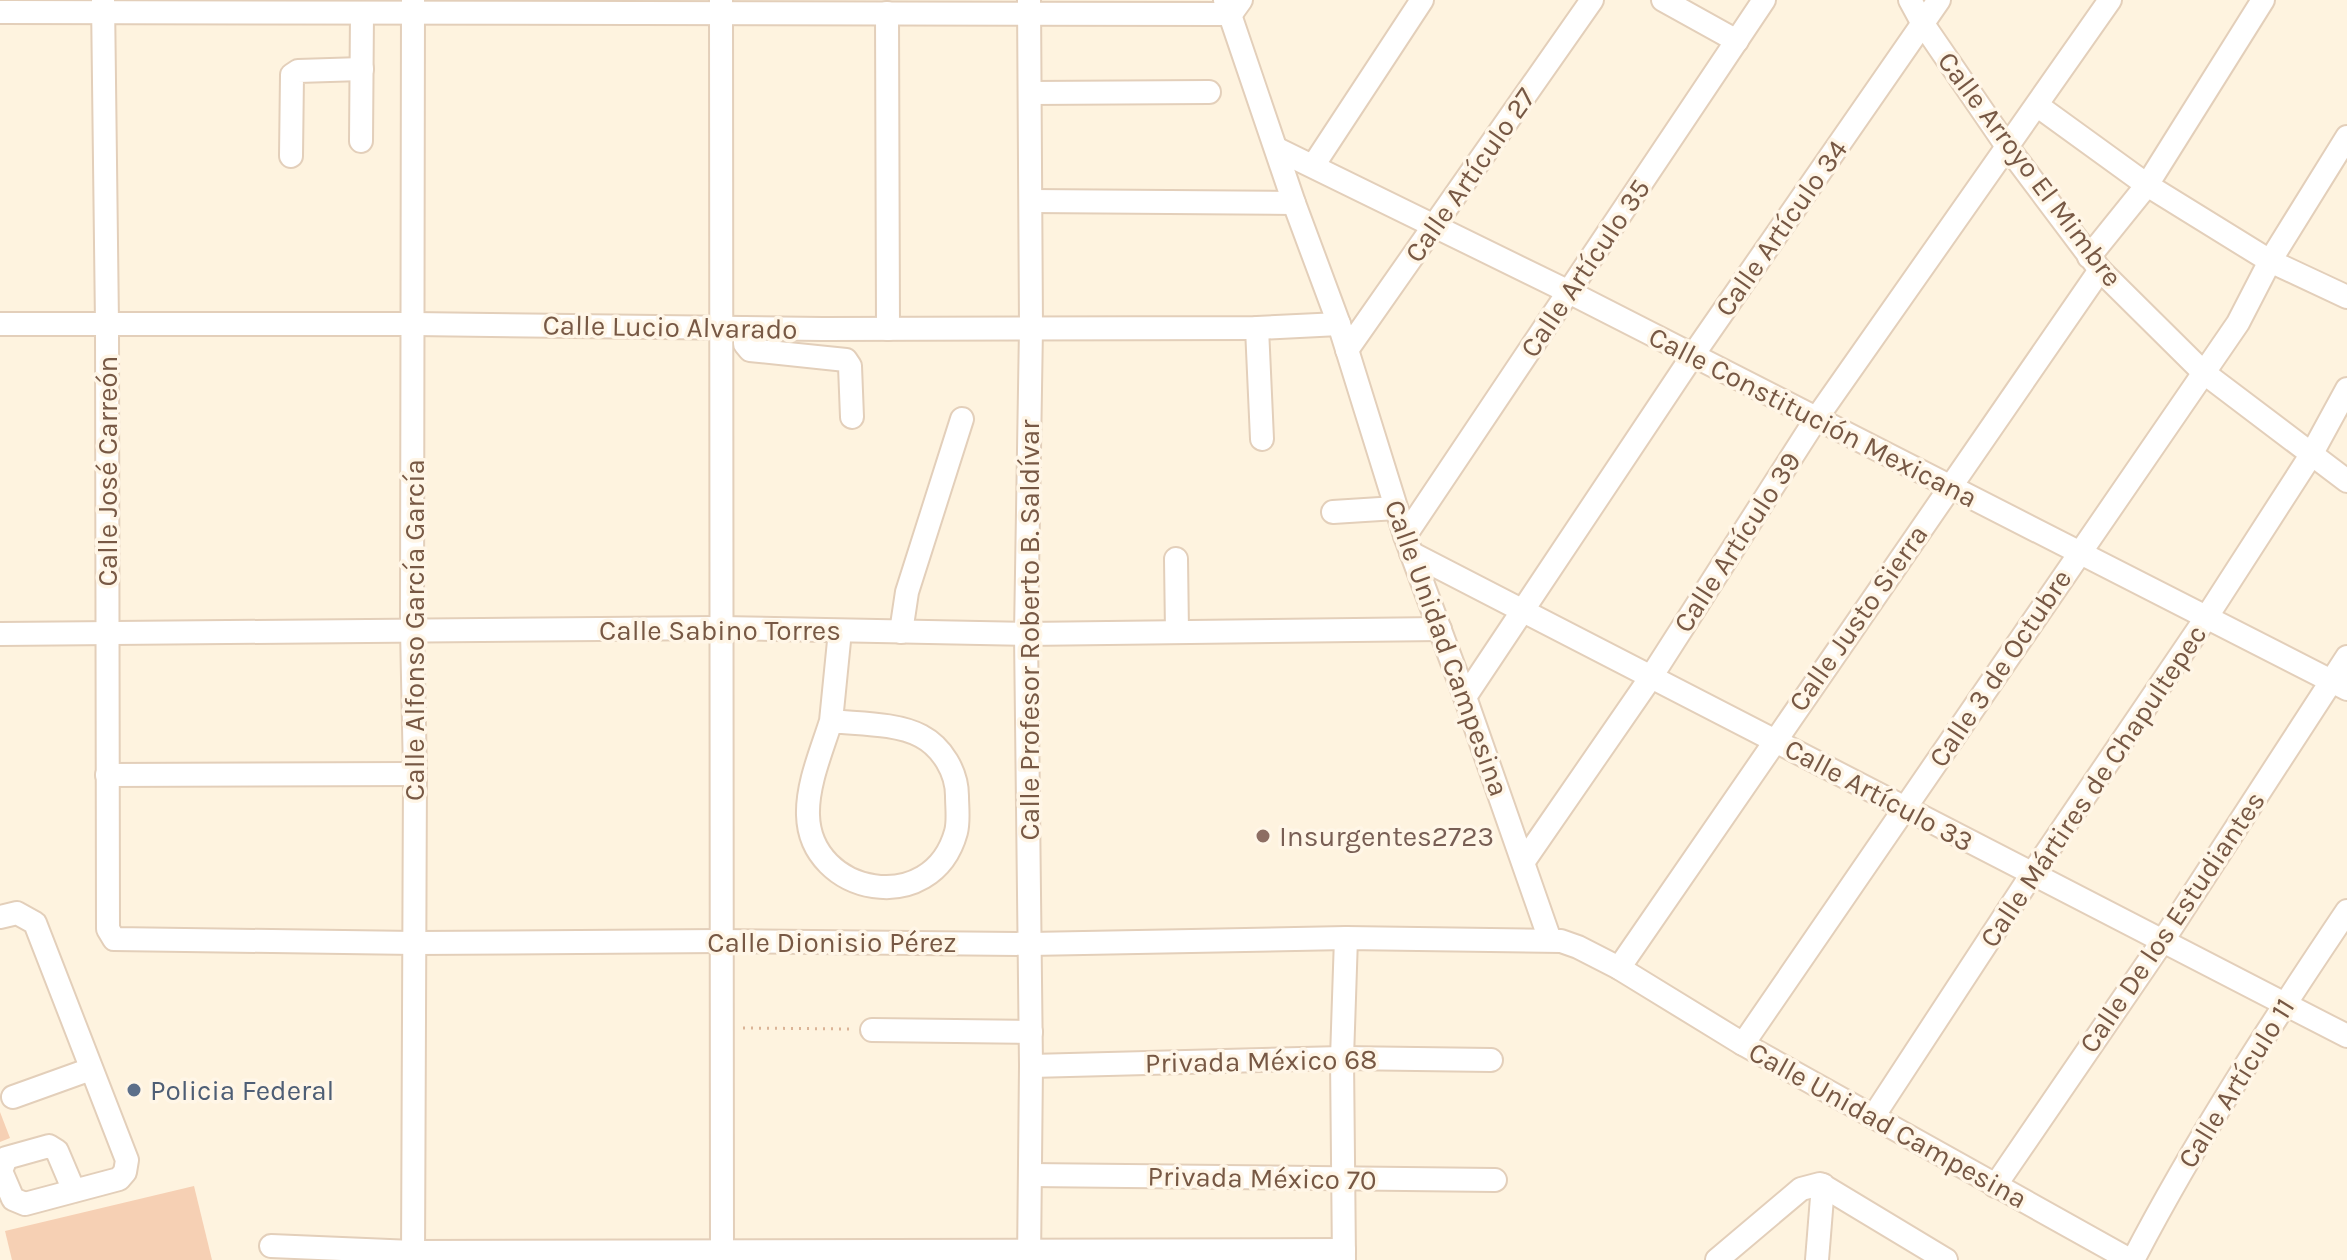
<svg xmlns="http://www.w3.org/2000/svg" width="2347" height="1260" font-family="Karla,sans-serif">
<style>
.building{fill:#f6d0b4}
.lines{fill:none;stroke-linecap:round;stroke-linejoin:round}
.minor-casing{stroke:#e3cfba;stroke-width:26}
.path{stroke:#dbb497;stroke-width:3;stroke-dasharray:2 6;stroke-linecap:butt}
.minor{stroke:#fff;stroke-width:22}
.education-dot{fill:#8d6e63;stroke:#fff6e7;stroke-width:3}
.service-dot{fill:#5c6f8a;stroke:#fff6e7;stroke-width:3}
.labels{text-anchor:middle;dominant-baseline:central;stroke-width:7;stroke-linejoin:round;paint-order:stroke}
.street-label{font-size:28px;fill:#775844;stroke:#fff6e7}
.education-label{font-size:28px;fill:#785e54;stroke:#fff6e7;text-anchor:start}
.service-label{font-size:28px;fill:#4e5e75;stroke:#fff6e7;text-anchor:start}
</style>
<rect width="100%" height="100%" fill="#fef3df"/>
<!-- building -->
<g class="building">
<polygon points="0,1112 10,1138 0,1142"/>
<polygon points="194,1186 212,1260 12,1260 5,1231"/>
</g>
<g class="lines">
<!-- minor casing -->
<g class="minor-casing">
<g id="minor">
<polyline points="103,0 107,324 108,929 114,939 415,943 721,941 1030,944 1346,938 1561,941 1578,947 1619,968 1743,1044 2130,1260"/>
<polyline points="413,0 412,629 415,774 413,1260"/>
<polyline points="721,0 722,1260"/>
<polyline points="1225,0 1294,203 1339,324 1405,536 1465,697 1550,940"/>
<polyline points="1663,0 1737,41"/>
<polyline points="1910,0 1923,24 2006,145 2100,270 2203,372 2347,481"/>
<polyline points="0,12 1231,14 1241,0"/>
<polyline points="887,13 888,329"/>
<polyline points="1030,93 1209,92"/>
<polyline points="2038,106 2147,185 2270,261 2347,297"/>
<polyline points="361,141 362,13"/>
<polyline points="1277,149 1569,292 2347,689"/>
<polyline points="291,156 292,75 298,71 362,69"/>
<polyline points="1313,166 1422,0"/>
<polyline points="1031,201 1294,203"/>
<polyline points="2089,257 2147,185 2263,0"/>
<polyline points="0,324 414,324 823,329 1257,328 1339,324"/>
<polyline points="745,328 745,344 750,350 846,360 850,366 852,417"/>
<polyline points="1257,328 1262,439"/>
<polyline points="1347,350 1592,0"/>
<polyline points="1333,512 1396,508"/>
<polyline points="1405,536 1764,0"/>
<polyline points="1411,553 2347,1036"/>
<polyline points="1176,559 1177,632"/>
<polyline points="901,632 907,592 962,419"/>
<polyline points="0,634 721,628 1026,634 1440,629"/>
<polyline points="1465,697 1693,355 1939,0"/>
<path d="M831 721C822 750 807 784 808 815 810 895 932 919 956 832 959 821 957 807 957 796 957 772 942 747 921 736 896 723 859 724 831 721L840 631"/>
<polyline points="107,775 415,774"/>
<polyline points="1524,861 1651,677 1816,419 2110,0"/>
<polyline points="0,917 17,913 35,923 127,1160 125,1172 119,1179 25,1204 13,1199 1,1171 6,1158 49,1146 57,1151 74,1191"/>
<polyline points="1619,968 2100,270"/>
<polyline points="872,1030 1031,1032"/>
<polyline points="1743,1044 2238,323 2270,261 2347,137"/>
<polyline points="1031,1066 1342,1058 1491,1060"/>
<polyline points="13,1097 91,1069"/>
<polyline points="1873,1117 2032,874 2206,618 2311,455 2347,389"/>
<polyline points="1030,1175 1495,1180"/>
<polyline points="1995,1186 2162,942 2347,657"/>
<polyline points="271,1246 413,1252 1344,1250"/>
<polyline points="1029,1260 1031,1066 1026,634 1031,328 1029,0"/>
<polyline points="1344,1260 1342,1058 1346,938"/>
<polyline points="1717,1260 1801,1189 1820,1184 1946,1260"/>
<polyline points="1817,1260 1823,1185"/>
<path d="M2133 1260C2196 1139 2271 1024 2347 911"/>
</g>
</g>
<!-- path -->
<polyline class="path" points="743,1028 852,1029"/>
<!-- minor -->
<use href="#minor" class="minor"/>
</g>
<!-- markers -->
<circle class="education-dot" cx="1263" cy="836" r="8"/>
<circle class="service-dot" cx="134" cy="1090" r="8"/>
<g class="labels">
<!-- street labels -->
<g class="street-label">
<text transform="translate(2030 169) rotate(53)">Calle Arroyo El Mimbre</text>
<text transform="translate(1470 175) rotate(-55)">Calle Artículo 27</text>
<text transform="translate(1781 228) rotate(-55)">Calle Artículo 34</text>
<text transform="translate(1585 268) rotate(-56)">Calle Artículo 35</text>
<text transform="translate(670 327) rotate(1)">Calle Lucio Alvarado</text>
<text transform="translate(1813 417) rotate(27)">Calle Constitución Mexicana</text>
<text transform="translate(107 471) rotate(-90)">Calle José Carreón</text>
<text transform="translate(1737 542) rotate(-57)">Calle Artículo 39</text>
<text transform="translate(1858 618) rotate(-55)">Calle Justo Sierra</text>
<text transform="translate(414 630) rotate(-90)">Calle Alfonso García García</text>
<text x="720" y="630">Calle Sabino Torres</text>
<text transform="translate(1029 630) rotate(-90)">Calle Profesor Roberto B. Saldívar</text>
<text transform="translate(1447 648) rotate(70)">Calle Unidad Campesina</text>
<text transform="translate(2000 668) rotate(-56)">Calle 3 de Octubre</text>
<text transform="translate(2093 786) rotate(-56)">Calle Mártires de Chapultepec</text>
<text transform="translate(1879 795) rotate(28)">Calle Artículo 33</text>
<text transform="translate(2172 922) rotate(-56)">Calle De los Estudiantes</text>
<text x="832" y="942">Calle Dionisio Pérez</text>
<text transform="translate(1261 1061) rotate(-1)">Privada México 68</text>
<text transform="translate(2236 1083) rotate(-58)">Calle Artículo 11</text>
<text transform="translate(1888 1125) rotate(29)">Calle Unidad Campesina</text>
<text transform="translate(1262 1178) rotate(1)">Privada México 70</text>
</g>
<!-- education labels -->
<g class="education-label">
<text x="1279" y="836">Insurgentes2723</text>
</g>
<!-- service labels -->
<g class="service-label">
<text x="150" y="1090">Policia Federal</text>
</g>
</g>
</svg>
